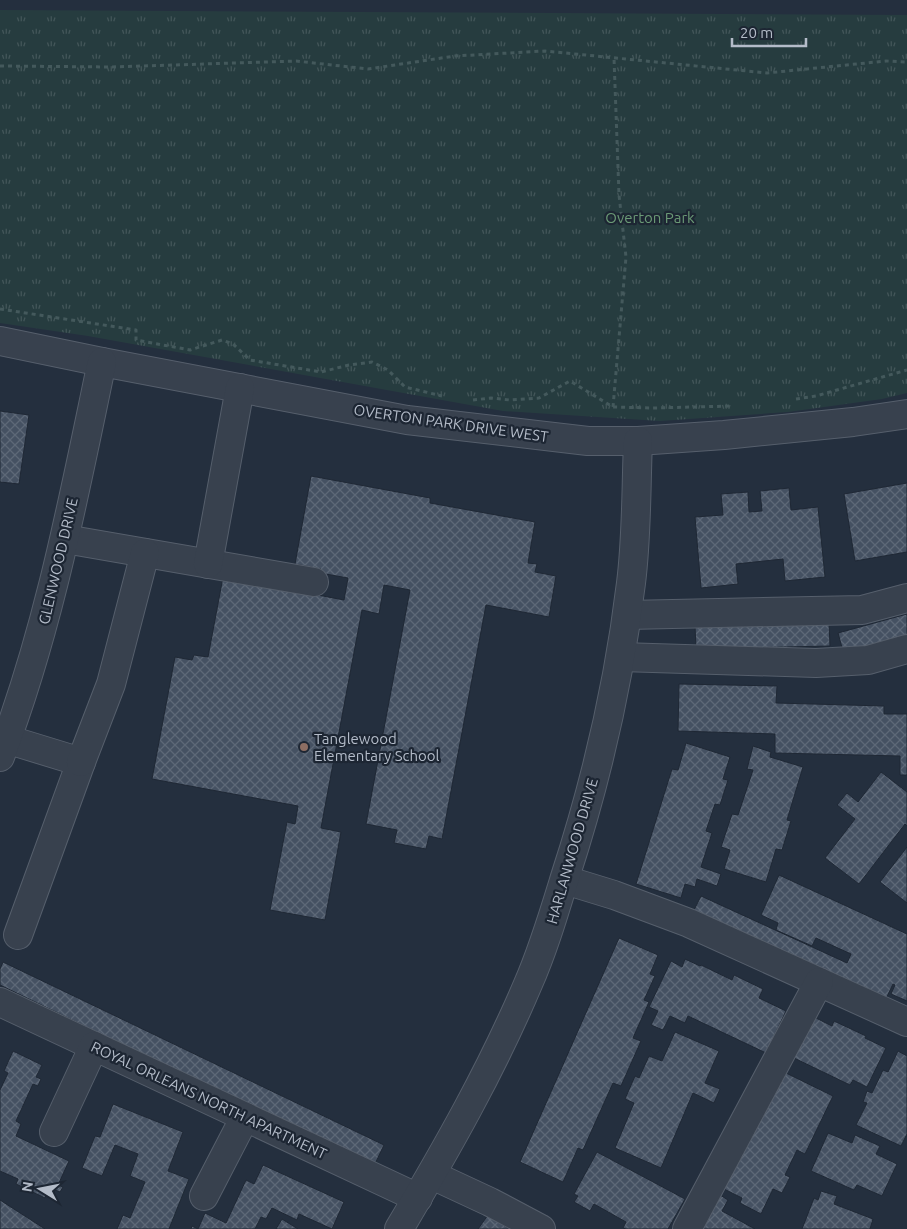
<svg xmlns="http://www.w3.org/2000/svg" width="907" height="1229" font-family="Ubuntu,sans-serif">
<style>
.grass{fill:url(#grass-tufts)}
.building{fill:url(#building-cross-hatch);stroke:#1f2835}
.lines{fill:none;stroke-linecap:round;stroke-linejoin:round}
.minor-casing{stroke:#565f6c;stroke-width:30}
.path{stroke:#44595c;stroke-width:3;stroke-dasharray:4 4;stroke-linecap:butt}
.minor{stroke:#38414e;stroke-width:28}
.education-dot{fill:#8d6e63;stroke:#1d2633;stroke-width:2}
.labels{text-anchor:middle;dominant-baseline:central;stroke-width:4.5;stroke-linejoin:round;paint-order:stroke}
.park-label{font-size:15px;fill:#6b9a76;stroke:#1d2633}
.street-label{font-size:15px;fill:#b4bcc9;stroke:#1d2633}
.poi-label{font-size:15px;fill:#b4bcc9;stroke:#1d2633;text-anchor:start}
</style>
<defs>
<pattern id="grass-tufts" width="24" height="20" patternUnits="userSpaceOnUse" patternTransform="scale(1.25)"><rect width="24" height="20" fill="#263c3f"/><path d="M3 7l-1-3M5 7V3M7 7l1-3M15 17l-1-3M17 17v-4M19 17l1-3" fill="none" stroke="#435659"/></pattern>
<pattern id="building-cross-hatch" width="8" height="8" patternUnits="userSpaceOnUse" patternTransform="scale(1.25)"><rect width="8" height="8" fill="#455162"/><path d="M0 0l8 8M0 8l8-8" fill="none" stroke="#5d6877"/></pattern>
</defs>
<rect width="100%" height="100%" fill="#242f3e"/>
<!-- grass -->
<polygon class="grass" points="0,10 907,15 907,393 882,399 788,412 660,421 503,411 88,336 0,323"/>
<!-- building -->
<g class="building">
<polygon points="0,411 29,415 19,484 0,482"/>
<polygon points="311,476 430,498 430,503 535,522 528,563 537,564 535,572 556,576 549,617 486,605 442,839 429,836 426,849 394,843 397,830 366,824 410,590 384,585 379,614 362,610 321,828 341,832 325,920 270,910 287,822 295,824 298,806 152,779 175,657 192,660 194,655 208,657 223,577 344,600 348,578 320,573 321,569 295,564"/>
<polygon points="907,483 907,552 855,561 844,494"/>
<polygon points="789,488 791,510 818,507 825,577 785,581 783,559 736,564 738,584 701,588 695,517 723,515 721,494 748,492 749,512 762,511 760,491"/>
<polygon points="907,614 907,638 844,655 838,633"/>
<polygon points="829,622 830,646 696,649 695,626"/>
<polygon points="679,684 777,686 776,703 884,706 884,714 907,714 907,775 900,775 900,756 775,753 775,734 678,731"/>
<polygon points="686,743 730,757 723,779 728,780 720,805 715,804 706,831 712,833 701,867 721,874 717,886 697,879 695,887 685,884 681,898 636,884 672,769 678,770"/>
<polygon points="753,746 771,752 770,757 803,767 787,820 791,821 782,850 776,849 766,882 724,869 730,850 721,847 732,814 738,815 753,770 747,769"/>
<polygon points="881,772 907,792 907,826 905,824 859,884 825,858 855,819 837,805 847,793 858,802"/>
<polygon points="907,847 907,903 880,882"/>
<polygon points="779,875 907,934 907,1001 891,994 895,985 893,984 884,1003 692,914 701,896 847,963 851,954 816,938 812,946 776,930 778,923 761,915"/>
<polygon points="619,938 658,955 650,974 655,976 644,1000 649,1002 633,1038 641,1041 621,1086 613,1083 583,1150 578,1148 563,1182 520,1162"/>
<polygon points="685,959 700,966 701,965 732,980 734,975 763,989 759,998 786,1011 766,1053 688,1016 685,1023 670,1016 663,1030 651,1025 658,1011 649,1007 671,961 682,967"/>
<polygon points="3,962 384,1145 374,1166 0,985 0,969"/>
<polygon points="814,1017 832,1026 834,1021 866,1036 865,1038 886,1048 867,1087 853,1080 850,1085 794,1058"/>
<polygon points="675,1032 719,1051 705,1083 720,1089 714,1103 693,1093 661,1168 615,1148 634,1103 625,1099 635,1076 639,1078 649,1056 662,1061"/>
<polygon points="13,1051 42,1065 36,1077 41,1079 38,1086 33,1084 16,1121 21,1124 16,1136 69,1161 58,1185 63,1187 60,1192 55,1190 53,1194 47,1192 45,1198 16,1184 18,1179 0,1171 0,1090 8,1073 4,1071"/>
<polygon points="898,1051 907,1056 907,1134 901,1146 856,1125 867,1103 863,1102 867,1091 872,1093 883,1070 888,1072"/>
<polygon points="784,1072 833,1096 805,1154 797,1150 785,1175 790,1177 782,1193 773,1189 761,1214 740,1203 742,1198 720,1187"/>
<polygon points="113,1104 183,1132 168,1171 189,1179 169,1229 117,1229 123,1215 130,1218 145,1182 130,1176 138,1154 115,1145 102,1176 82,1168 95,1136 100,1137"/>
<polygon points="828,1133 852,1143 855,1135 880,1146 876,1154 897,1164 882,1196 857,1185 854,1190 811,1171"/>
<polygon points="597,1152 685,1199 668,1229 626,1229 623,1228 626,1222 594,1204 590,1211 574,1202 578,1196 574,1194"/>
<polygon points="263,1165 344,1202 332,1229 299,1214 297,1220 272,1208 266,1219 261,1217 255,1229 191,1229 192,1226 198,1229 205,1213 226,1223 246,1180 254,1184"/>
<polygon points="821,1191 837,1196 834,1204 873,1219 870,1229 802,1229 814,1198 818,1200"/>
<polygon points="717,1193 728,1200 722,1211 755,1229 697,1229"/>
<polygon points="0,1200 45,1229 0,1229"/>
<polygon points="488,1215 509,1229 478,1229"/>
<polygon points="282,1219 298,1229 276,1229"/>
</g>
<g class="lines">
<!-- minor casing -->
<g class="minor-casing">
<g id="minor">
<polyline points="0,341 102,362 407,420 588,441 638,441 724,435 853,422 907,414"/>
<polyline points="65,539 314,582"/>
<polyline points="208,564 240,388"/>
<polyline points="627,615 862,610 907,598"/>
<polyline points="621,657 816,663 868,660 907,649"/>
<polyline points="6,739 81,762 18,935"/>
<path d="M0 757C49 629 74 495 102 362"/>
<polyline points="81,762 111,684 145,553"/>
<polyline points="565,880 614,895 689,923 907,1022"/>
<polyline points="0,1002 418,1198"/>
<polyline points="54,1132 94,1046"/>
<polyline points="432,1175 490,1202 541,1229"/>
<polyline points="204,1196 245,1117"/>
<path d="M399 1229C447 1148 491 1071 528 984 543 950 554 913 565 877 596 782 619 683 631 583 637 536 636 488 638 441"/>
<polyline points="687,1229 819,982"/>
</g>
</g>
<!-- path -->
<g class="path">
<polyline points="0,66 112,67 296,61 368,69 455,56 545,51 767,73 886,61 907,62"/>
<polyline points="0,309 136,330 136,340 190,350 222,340 233,344 250,360 321,372 349,365 372,362 388,370 405,387 442,396"/>
<polyline points="796,399 816,396 907,370"/>
<polyline points="473,400 491,398 510,400 539,398 570,381 613,407 653,408 732,406"/>
<polyline points="613,407 626,257 619,195 614,58"/>
</g>
<!-- minor -->
<use href="#minor" class="minor"/>
</g>
<!-- markers -->
<circle class="education-dot" cx="304" cy="747" r="5"/>
<g class="labels">
<!-- park labels -->
<g class="park-label">
<text x="650" y="217">Overton Park</text>
</g>
<!-- street labels -->
<g class="street-label">
<text transform="translate(451 423) rotate(8)">OVERTON PARK DRIVE WEST</text>
<text transform="translate(58 561) rotate(-77)">GLENWOOD DRIVE</text>
<text transform="translate(572 851) rotate(-74)">HARLANWOOD DRIVE</text>
<text transform="translate(209 1100) rotate(25)">ROYAL ORLEANS NORTH APARTMENT</text>
</g>
<!-- poi labels -->
<g class="poi-label">
<text x="314" y="738">Tanglewood<tspan x="314" dy="17">Elementary School</tspan></text>
</g>
</g>
<!-- north arrow -->
<g transform="translate(40 1189) rotate(280)" stroke="#1d2633" stroke-width="4" paint-order="stroke">
<path d="M0-4L9 19L0 12L-9 19Z" fill="#b4bcc9"/>
<text y="-8" font-size="14" font-weight="bold" text-anchor="middle" fill="#b4bcc9">N</text>
</g>
<!-- scale -->
<path d="M732 38v8h74v-8" fill="none" stroke="#b4bcc9" stroke-width="2.5"/>
<text x="740" y="38" font-size="15" fill="#b4bcc9" stroke="#1d2633" stroke-width="4" paint-order="stroke">20 m</text>
</svg>
